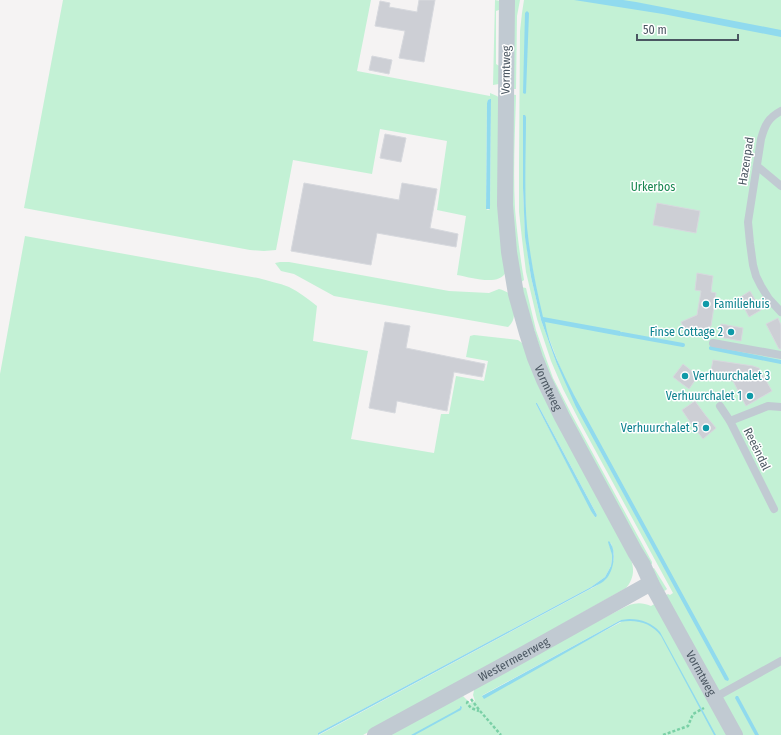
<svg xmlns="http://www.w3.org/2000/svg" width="781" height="735" font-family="'Fira Sans Condensed',sans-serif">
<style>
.green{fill:#c3f1d5;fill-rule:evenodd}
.water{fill:#90daee}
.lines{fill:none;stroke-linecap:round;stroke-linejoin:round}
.stream{stroke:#90daee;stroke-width:4}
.building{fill:#cdcfd5;stroke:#d7d9de}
.path{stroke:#7ad0a6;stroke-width:2.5;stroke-dasharray:3 2;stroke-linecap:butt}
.service{stroke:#c1cad2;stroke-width:8}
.minor{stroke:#c1cad2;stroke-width:16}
.culture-dot{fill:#0f9aa8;stroke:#fff;stroke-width:1.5}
.labels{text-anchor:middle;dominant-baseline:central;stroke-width:3;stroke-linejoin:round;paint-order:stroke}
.street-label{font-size:12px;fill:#4a5661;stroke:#fff}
.park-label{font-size:12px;fill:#17864f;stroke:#fff}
.culture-label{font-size:12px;fill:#0d838f;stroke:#fff;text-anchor:end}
</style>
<rect width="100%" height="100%" fill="#f5f3f3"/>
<!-- green -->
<g class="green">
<path d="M63 0H371L357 71 490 96V93L497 96 501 99 506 272C499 287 470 277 457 275L466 216 437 210 447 141 380 129 372 174 293 160 276 250 264 251 250 250 24 208ZM490 99 491 100 490 209 488 210 486 209 487 103Z"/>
<polygon points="495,0 500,1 502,9 496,11 496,64 501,67 499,84 493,85"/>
<polygon points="511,0 520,0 517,16 516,89 509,89"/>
<path d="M524 0H781V735H385L463 696 470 703 475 701 473 695 475 686 621 609C631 603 640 601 651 606L665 598 664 596 668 594 670 595 673 593 582 426 563 389 551 361 537 319 526 272 522 239 519 212V165L520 31 522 13ZM523 116 526 234 542 320 563 375 601 451 677 591 596 443 556 362 541 320 531 277 525 233 523 188ZM621 620H625L482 696 483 695Z"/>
<path d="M510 94 516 95C515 133 513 171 515 209 517 233 520 256 524 280L520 283 514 250Z"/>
<path d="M25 236 258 278C268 281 279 283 289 287 299 292 308 299 317 306L313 341 368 351 351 439 434 453 441 414H449L456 376 484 381 488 361 466 357 470 336 474 335 518 340 522 343 631 560C635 570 633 580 626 588L430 699 363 735H319L596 586 606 579 614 559V554L611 543 609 544 612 554V559L611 566 605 577 591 587 318 733V735H0V374ZM536 403H537L597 515 595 517 536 404Z"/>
<path d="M280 262H289L449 291 489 293 499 289C503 290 507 292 511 294 513 306 518 319 508 327L334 296 294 274 281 271 275 263Z"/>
<polygon points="521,287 526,288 536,330 544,353 553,378 572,415 652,562 652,564 648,566 551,385"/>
<polygon points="654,568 667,589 666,590 662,592 650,570"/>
</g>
<!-- water -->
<g class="water">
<polygon points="574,0 623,0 636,2 781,30 781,37 663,14"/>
<polygon points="527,11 529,13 526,93 525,94 523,93 525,13"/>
<polygon points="490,99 491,99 490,209 486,209 487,103 488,100"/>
<path d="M523 115H525L526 117C526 153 524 190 527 227 530 257 536 287 543 317L620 331 622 334 620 336 545 322C549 346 563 373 574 395L729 679 728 681 725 680 576 407 556 362 541 320 531 277 525 237 523 188Z"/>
<polygon points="536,403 537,403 597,515 596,517 595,517 591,511 536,404"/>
<path d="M609 541C617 550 614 569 607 578 603 583 595 586 590 589L318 735V733L591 587 605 577 611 566 612 559V555L608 542Z"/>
<path d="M629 619C642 619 652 623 660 632L716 735H714L661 636C651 623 637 619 620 622L484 699 482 696 621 620Z"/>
<polygon points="736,696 738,696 759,735 755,735 735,698"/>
<polygon points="460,706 462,707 461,710 457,712 415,735 411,735 455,711 460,708"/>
</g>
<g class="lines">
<!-- stream -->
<g class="stream">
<polyline points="622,334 683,345"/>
<polyline points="711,348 781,362"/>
</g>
</g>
<!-- building -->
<g class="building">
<polygon points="419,0 435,0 424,62 399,58 405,31 375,26 380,1 390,3 389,7 417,12"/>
<polygon points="372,56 392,60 389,74 369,70"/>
<polygon points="385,134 406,138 401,162 380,158"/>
<polygon points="304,183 399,200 402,183 437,189 430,228 458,234 456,247 377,233 371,265 291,251"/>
<polygon points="657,203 700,211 696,233 653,225"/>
<polygon points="697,273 713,276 711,292 716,293 711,326 687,336 681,322 697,315 701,291 695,290"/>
<polygon points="750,291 761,310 749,317 739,298"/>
<polygon points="778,318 781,325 781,349 779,349 766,324"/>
<polygon points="385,322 410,326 406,348 485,364 482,377 454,372 447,411 397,401 395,413 369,408"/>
<polygon points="721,324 743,328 741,341 719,337"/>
<polygon points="713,360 753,366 759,368 772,391 746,406 733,381 727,380 727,379 710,376"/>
<polygon points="683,364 698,376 689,389 673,377"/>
<polygon points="695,401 706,416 716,428 703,439 692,425 682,410"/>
</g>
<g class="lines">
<!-- path -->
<g class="path">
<polyline points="471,699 480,711 501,735"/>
<polyline points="468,701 467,703 471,708 479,711"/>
<polyline points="663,735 688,726 693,714 704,708"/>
</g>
<!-- service -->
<g class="service">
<path d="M781 111C768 118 765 125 761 139L748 222 750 243 753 265 756 276 761 286 769 299 781 312"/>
<polyline points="757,166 781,186"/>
<polyline points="713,343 781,355"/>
<polyline points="720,406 730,421"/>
<polyline points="774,509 730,421 768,406 781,407"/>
<polyline points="714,698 781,661"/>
</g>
<!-- minor -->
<g class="minor">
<path id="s1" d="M507 0 505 205 509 252 516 294 527 333 535 358 544 380 562 417 635 552 643 565 651 583 735 735"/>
<path id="s2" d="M375 735 522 655 651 583"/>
</g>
</g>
<!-- markers -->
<g class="culture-dot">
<circle cx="706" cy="304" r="4"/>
<circle cx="731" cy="332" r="4"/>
<circle cx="685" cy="376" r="4"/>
<circle cx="750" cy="396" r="4"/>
<circle cx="706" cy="428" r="4"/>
</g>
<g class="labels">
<!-- street labels -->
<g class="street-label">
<text transform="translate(506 70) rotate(-89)">Vormtweg</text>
<text transform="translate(746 161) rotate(-81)">Hazenpad</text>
<text stroke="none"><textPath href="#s1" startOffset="394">Vormtweg</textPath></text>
<text transform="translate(757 449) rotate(64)">Reeëndal</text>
<text stroke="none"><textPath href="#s2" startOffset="158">Westermeerweg</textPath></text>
<text stroke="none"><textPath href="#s1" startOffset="718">Vormtweg</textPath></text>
</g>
<!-- park labels -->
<g class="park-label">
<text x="653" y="187">Urkerbos</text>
</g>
<!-- culture labels -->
<g class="culture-label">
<text x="714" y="304" text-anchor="start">Familiehuis</text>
<text x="723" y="332">Finse Cottage 2</text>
<text x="693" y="376" text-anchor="start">Verhuurchalet 3</text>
<text x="742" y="396">Verhuurchalet 1</text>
<text x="698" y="428">Verhuurchalet 5</text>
</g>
</g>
<!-- scale -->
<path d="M637 34v6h101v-6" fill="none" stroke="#4a5661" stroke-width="2"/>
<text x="643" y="34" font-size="12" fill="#4a5661" stroke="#ffffff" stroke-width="3" paint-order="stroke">50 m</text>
</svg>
